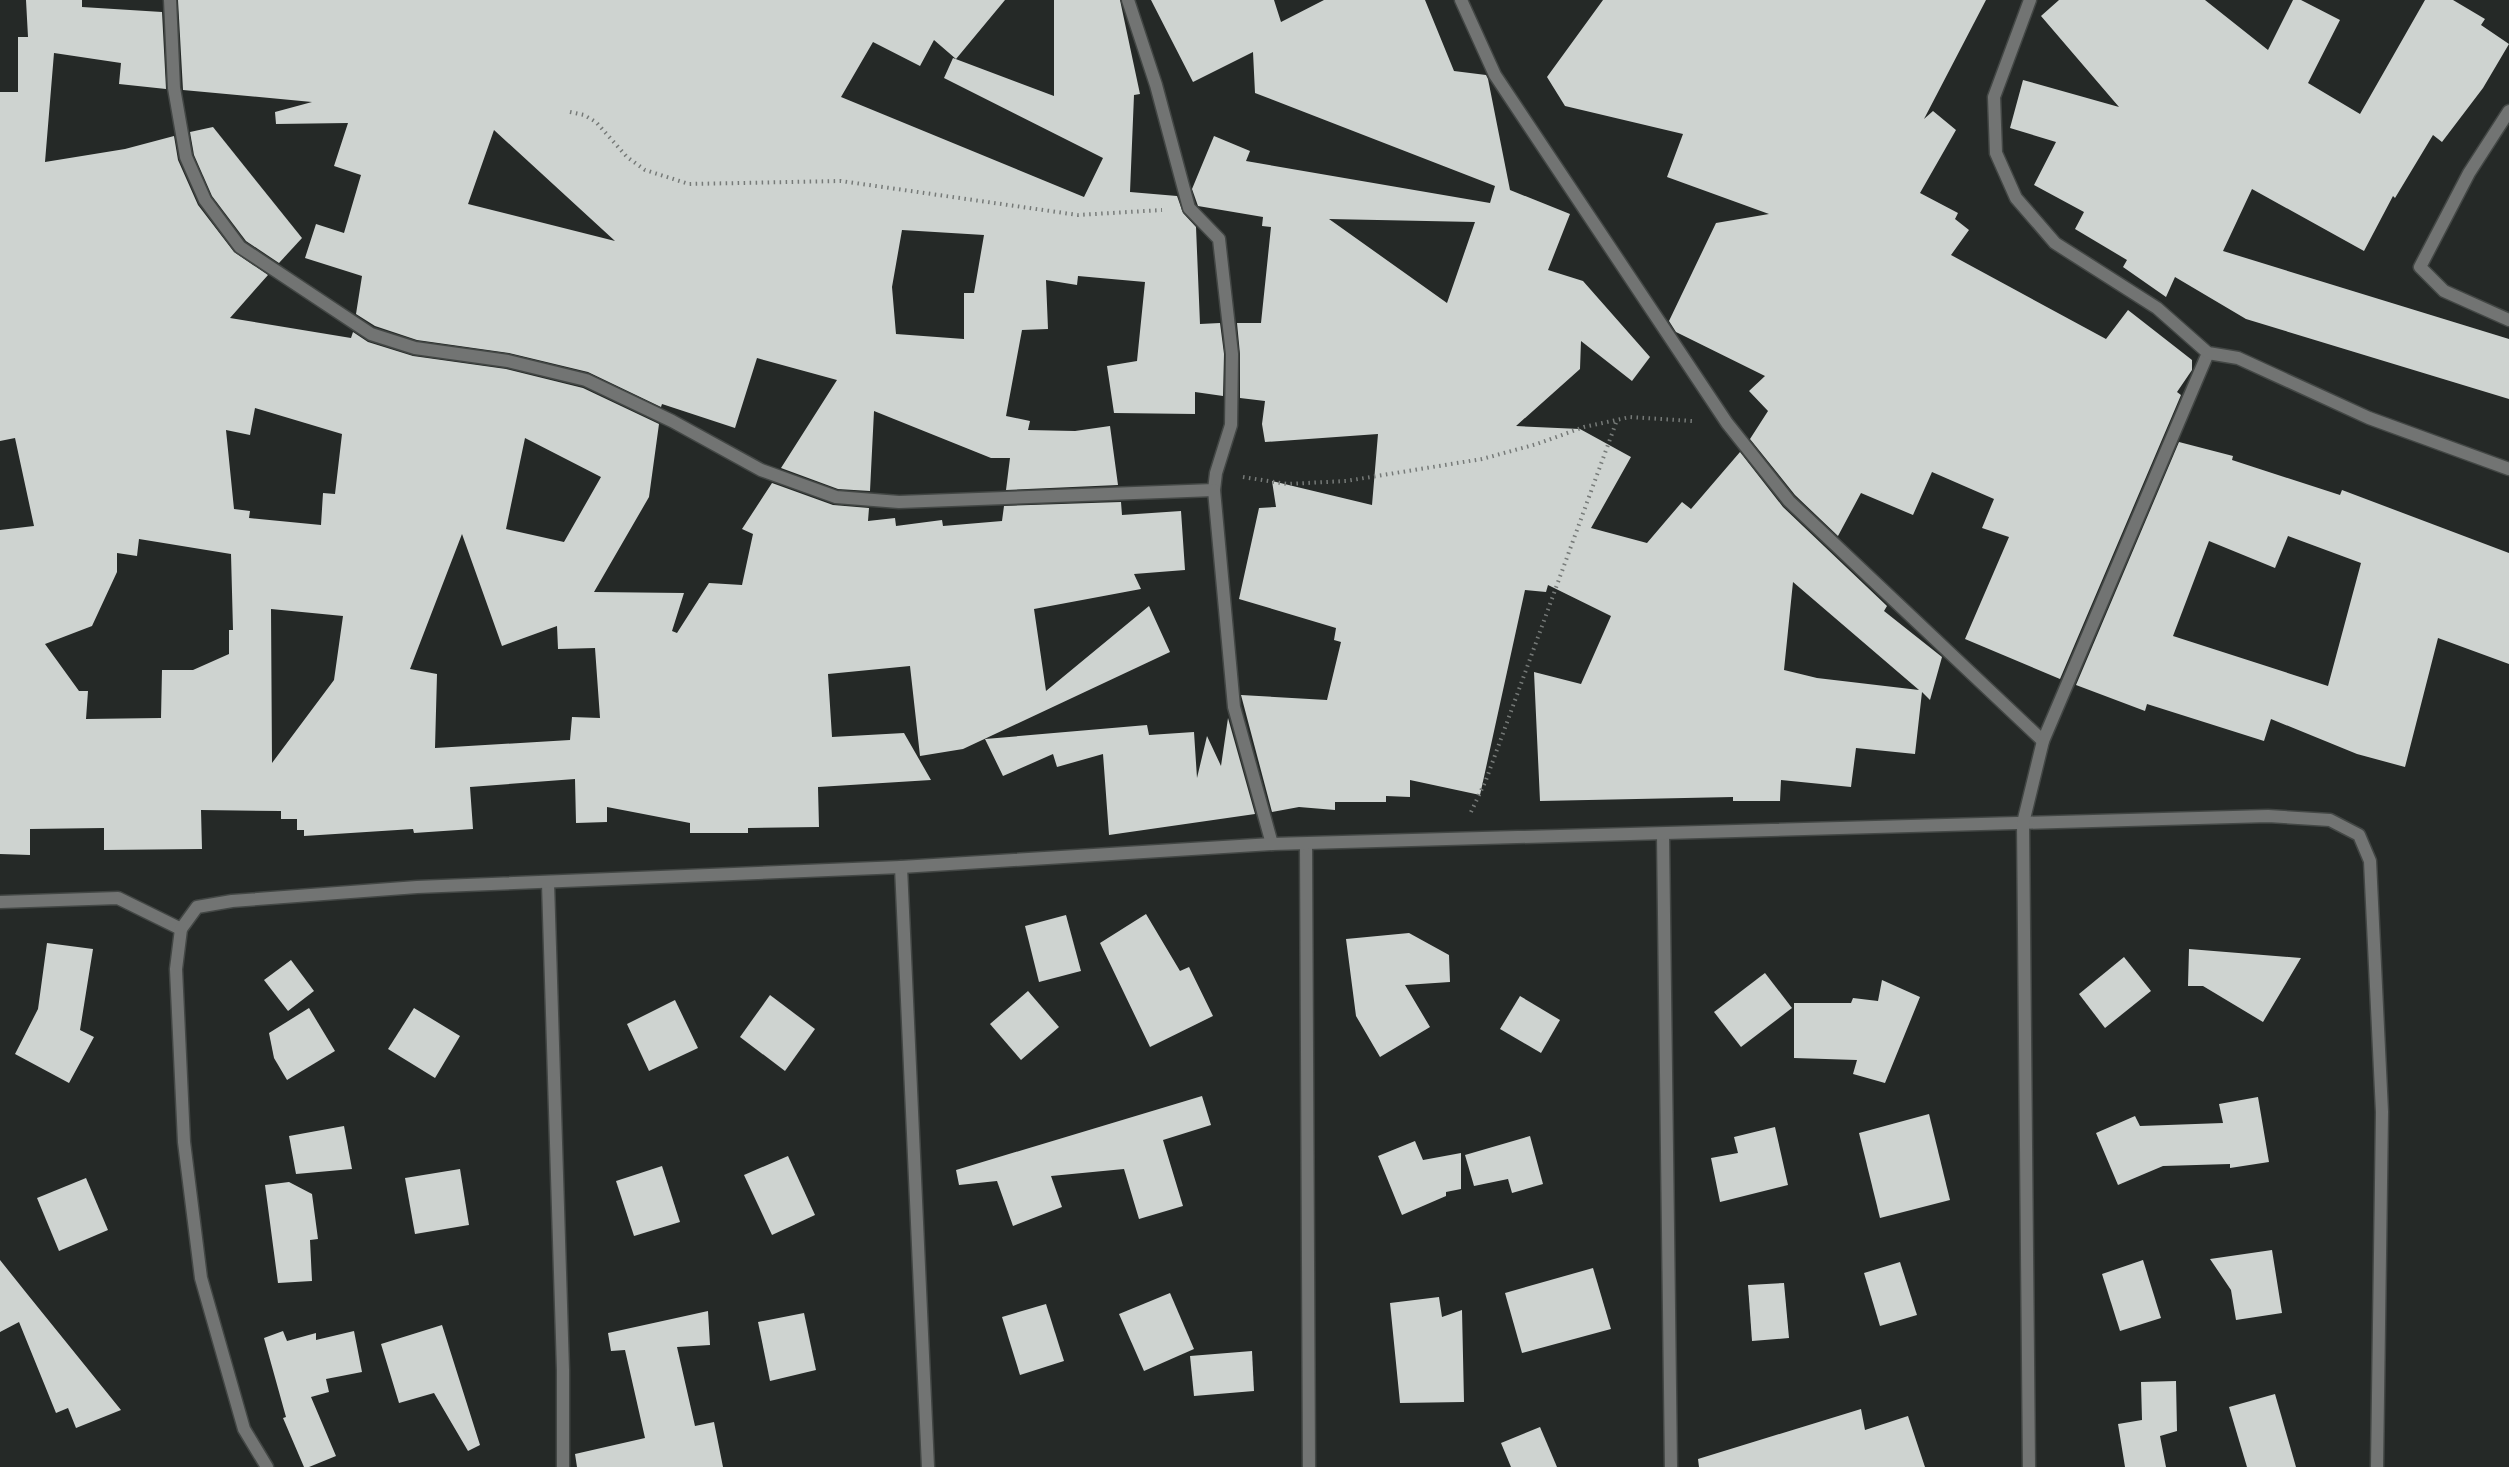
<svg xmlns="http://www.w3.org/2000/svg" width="2509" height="1467" font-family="'PT Sans Narrow',sans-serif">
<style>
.building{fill:#ced3d0;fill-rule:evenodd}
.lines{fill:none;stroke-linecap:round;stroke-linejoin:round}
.minor-casing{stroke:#434745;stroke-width:15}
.tertiary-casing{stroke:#434745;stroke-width:15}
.path{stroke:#767a78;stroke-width:4;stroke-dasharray:1.5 4.5;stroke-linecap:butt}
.minor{stroke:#727473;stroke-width:12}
.tertiary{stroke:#727473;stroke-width:12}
</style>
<rect width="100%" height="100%" fill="#252927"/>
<!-- building -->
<g class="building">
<path d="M26 0H82V7L162 12 166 89 119 84 121 63 54 53 45 162 125 149 174 136 178 160 198 205 234 252 268 275 230 318 351 338 353 332 368 342 413 356 506 369 583 388 659 424 649 497 594 592 684 593 672 631 677 633 709 583 742 585 753 534 742 529 772 483 833 505 869 508 868 521 895 518 896 526 942 520 943 526 1002 521 1004 506 1121 502 1122 515 1181 511 1185 570 1134 574 1141 589 1034 609 1046 691 1149 606 1170 652 963 749 920 756 910 666 828 674 832 737 904 733 931 780 818 787 819 827 748 828V833H690V823L607 807V822L576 823 575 779 470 787 473 829 414 833 413 829 304 836V830H297V819H281V811L201 810 202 849 104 850V828L30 829V855L0 854V530L34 526 15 438 0 441V92H18V37H28ZM255 408 342 434 335 494 323 493 321 525 249 518 250 511 234 509 226 430 250 435ZM525 438 601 477 564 542 506 529ZM462 534 502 646 557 626 558 649 595 648 600 718 572 717 570 740 435 748 437 674 410 669ZM139 539 231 554 233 630H229V654L193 670H162L161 718 86 719 88 691H79L45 644 92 626 117 572V553L137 556ZM271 609 343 616 334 680 272 763Z"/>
<path d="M178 0H1005L956 59 934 40 920 66 873 42 841 97 1084 197 1103 158 944 78 953 58 1054 96V0H1120L1140 94 1134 95 1130 192 1177 196 1183 213 1196 227 1200 324 1220 323 1224 354 1223 396 1195 392V414L1114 413 1107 366 1137 361 1145 282 1078 276 1077 285 1046 280 1048 329 1022 330 1006 416 1030 421 1028 430 1075 431 1110 426 1118 485 1006 490 1010 458H991L874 411 870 491 838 489 781 468 837 380 757 358 735 428 662 404 661 407 588 372 509 353 417 340 375 326 356 314 362 276 305 258 316 224 344 233 361 175 334 166 348 123 276 124 275 112 312 102 183 90ZM494 130 615 241 468 204ZM902 230 984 235 974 293H964V339L896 334 892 287Z"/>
<path d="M1151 0H1274L1281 22 1324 0H1425L1454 71 1486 75 1488 79 1510 190 1570 214 1548 270 1583 281 1650 357 1632 381 1581 341 1580 369 1516 426 1580 429 1631 457 1591 528 1647 543 1682 502 1691 509 1740 452 1783 507 1887 606 1884 611 1942 657 1930 700 1922 692 1915 754 1856 748 1851 787 1781 780 1780 801H1733V797L1540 801 1534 672 1581 684 1611 616 1548 585 1546 592 1525 590 1480 795 1410 780V797L1386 796V802H1335V810L1299 807 1272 812 1241 695 1327 700 1341 642 1334 640 1336 628 1239 599 1259 508 1276 507 1272 481 1372 505 1378 434 1265 442 1262 424 1265 401 1240 398V354L1237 323H1261L1271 227 1262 226 1263 217 1198 206 1192 189 1214 136 1250 151 1246 161 1490 203 1495 186 1255 93 1253 52 1193 82ZM1329 219 1475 222 1447 303ZM1793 582 1919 690 1817 678 1784 670Z"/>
<polygon points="1603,0 1986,0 1924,119 1933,111 1956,130 1920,193 1958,213 1955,219 1969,230 1951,255 2106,339 2128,310 2192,360 2192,370 2177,392 2181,395 2060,679 1965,639 2009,537 1982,528 1994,499 1932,472 1913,515 1861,493 1838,536 1795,495 1750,439 1768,411 1749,391 1765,376 1676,332 1669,321 1716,223 1769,214 1667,177 1683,134 1565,106 1547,77"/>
<polygon points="2059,0 2205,0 2268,50 2293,0 2301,0 2340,20 2308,83 2360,114 2425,0 2453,0 2485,19 2481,25 2509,44 2483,88 2442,142 2433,135 2395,198 2393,196 2364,251 2252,189 2223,251 2509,339 2509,399 2246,319 2175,277 2166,297 2123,267 2127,260 2075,229 2084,212 2034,185 2056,142 2010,128 2023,80 2119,107 2041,16"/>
<polygon points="213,127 302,238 279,263 246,241 212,196 194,155 190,132"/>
<path d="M2179 442 2233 456 2232 460 2340 495 2342 490 2509 553V664L2438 638 2405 767 2357 754 2271 719 2264 741 2147 704 2145 711 2076 685ZM2288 536 2361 563 2328 686 2173 636 2209 541 2275 568Z"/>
<polygon points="1228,718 1255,814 1109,835 1103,754 1057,767 1053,754 1003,776 985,739 1147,725 1149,735 1194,732 1197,778 1207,736 1221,766"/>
<polygon points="1146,914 1180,971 1189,967 1213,1016 1150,1047 1100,943"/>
<polygon points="1066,915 1081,971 1039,982 1025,926"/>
<polygon points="1409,933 1449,955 1450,982 1405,985 1430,1027 1380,1057 1356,1016 1346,939"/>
<polygon points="47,943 93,949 80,1030 94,1037 69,1083 15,1054 38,1009"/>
<polygon points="2189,949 2301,958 2263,1022 2203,986 2188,986"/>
<polygon points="2124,957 2151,991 2105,1028 2079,994"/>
<polygon points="291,960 314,991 288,1011 264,980"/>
<polygon points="1765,973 1792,1008 1741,1047 1714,1012"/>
<polygon points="1882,980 1920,997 1885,1083 1853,1074 1857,1060 1794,1058 1794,1003 1851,1003 1853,998 1878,1001"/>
<polygon points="1028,991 1059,1027 1021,1060 990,1024"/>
<polygon points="770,995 815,1029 785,1071 740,1037"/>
<polygon points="1520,996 1560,1020 1541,1053 1500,1029"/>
<polygon points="675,1000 698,1048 649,1071 627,1024"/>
<polygon points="309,1008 335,1051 287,1080 274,1058 269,1033"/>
<polygon points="414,1008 460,1036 435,1078 388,1049"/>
<polygon points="1202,1096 1211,1125 1163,1140 1183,1206 1139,1219 1124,1169 1051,1176 1062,1207 1013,1226 997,1181 959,1185 956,1170"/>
<polygon points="2258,1097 2269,1162 2230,1168 2230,1164 2163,1166 2118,1185 2096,1133 2135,1116 2140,1126 2223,1123 2219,1104"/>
<polygon points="1929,1114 1950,1200 1880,1218 1859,1133"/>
<polygon points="344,1126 352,1169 296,1174 289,1136"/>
<polygon points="1775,1127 1788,1185 1720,1202 1711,1158 1738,1153 1734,1137"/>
<polygon points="1530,1136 1543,1184 1512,1193 1508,1179 1474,1186 1465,1155"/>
<polygon points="1415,1141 1423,1160 1461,1153 1461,1189 1446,1192 1446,1196 1402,1215 1378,1156"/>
<polygon points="788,1156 815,1215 772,1235 744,1175"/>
<polygon points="662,1166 680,1222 634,1236 616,1181"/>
<polygon points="460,1169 469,1225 415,1234 405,1178"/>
<polygon points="86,1178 108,1230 59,1251 37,1198"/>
<polygon points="289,1182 312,1194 318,1239 310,1240 312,1281 278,1283 265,1185"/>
<polygon points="2272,1250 2282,1313 2236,1320 2231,1290 2210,1259"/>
<polygon points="0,1260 28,1295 121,1410 76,1428 68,1408 56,1413 19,1322 0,1332"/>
<polygon points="2143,1260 2161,1318 2120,1331 2102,1274"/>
<polygon points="1900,1262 1917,1315 1880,1326 1864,1273"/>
<polygon points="1593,1268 1611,1329 1522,1353 1505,1293"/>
<polygon points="1784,1283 1789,1338 1752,1341 1748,1285"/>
<polygon points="1170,1293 1194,1349 1144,1371 1119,1314"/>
<polygon points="1439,1297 1442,1317 1462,1310 1464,1402 1400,1403 1390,1303"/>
<polygon points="1046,1304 1064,1361 1020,1375 1002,1317"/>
<polygon points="708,1311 710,1345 677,1347 695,1426 714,1422 723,1467 577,1467 575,1454 645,1438 625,1350 611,1351 608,1333"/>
<polygon points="804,1313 816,1370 770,1381 758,1322"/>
<polygon points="442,1325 480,1445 468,1451 434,1393 399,1403 381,1344"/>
<polygon points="283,1331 287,1341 316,1333 316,1340 354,1331 362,1372 326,1379 329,1392 311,1397 336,1456 309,1467 304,1467 283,1418 286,1417 264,1338"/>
<polygon points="1252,1351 1254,1391 1194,1396 1190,1356"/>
<polygon points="2176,1381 2177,1431 2160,1436 2166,1467 2125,1467 2118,1424 2142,1420 2141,1382"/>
<polygon points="2275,1394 2296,1467 2247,1467 2229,1407"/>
<polygon points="1861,1409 1865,1430 1908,1416 1925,1467 1699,1467 1698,1459"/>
<polygon points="1540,1427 1557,1467 1511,1467 1501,1443"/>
</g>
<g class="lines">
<!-- minor casing -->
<g class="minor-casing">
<g id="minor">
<polyline points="170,0 174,88 186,157 205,200 240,247 371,334 415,348 508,361 586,380 672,421 761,470 836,497 899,502 1214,490 1216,473 1231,425 1232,354 1219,239 1189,208 1156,85 1128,0"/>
<polyline points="1461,0 1495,75 1727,423 1789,501 2043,741"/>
<polyline points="2509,111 2469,173 2420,267 2444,291 2509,320"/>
<polyline points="1214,490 1234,707 1272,844"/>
<polyline points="1663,835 1671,1467"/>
<polyline points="1306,844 1309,1467"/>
<polyline points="901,867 928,1467"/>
<polyline points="548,883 563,1370 563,1467"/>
<polyline points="0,902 118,898 181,929"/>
<polyline points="267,1467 244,1429 201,1278 184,1142 176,969 181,929 197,907 232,901 417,887 901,867 1272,844 2268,816 2330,820 2359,835 2370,861 2382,1112 2377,1467"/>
<polyline points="2029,1467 2023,823 2043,741 2208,353"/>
</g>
</g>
<!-- tertiary casing -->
<g class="tertiary-casing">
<polyline id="tertiary" points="2030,0 1994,97 1996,153 2016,198 2055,243 2157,308 2208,353 2238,358 2369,418 2509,469"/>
</g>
<!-- path -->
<g class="path">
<polyline points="570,112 584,115 596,122 627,157 645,170 689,184 841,181 1078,215 1162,210"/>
<polyline points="1243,477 1287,484 1346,481 1482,459 1537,444 1584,427 1630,417 1692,421"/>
<polyline points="1471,812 1486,780 1617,420"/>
</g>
<!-- minor -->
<use href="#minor" class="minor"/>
<!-- tertiary -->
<use href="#tertiary" class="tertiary"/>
</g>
</svg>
